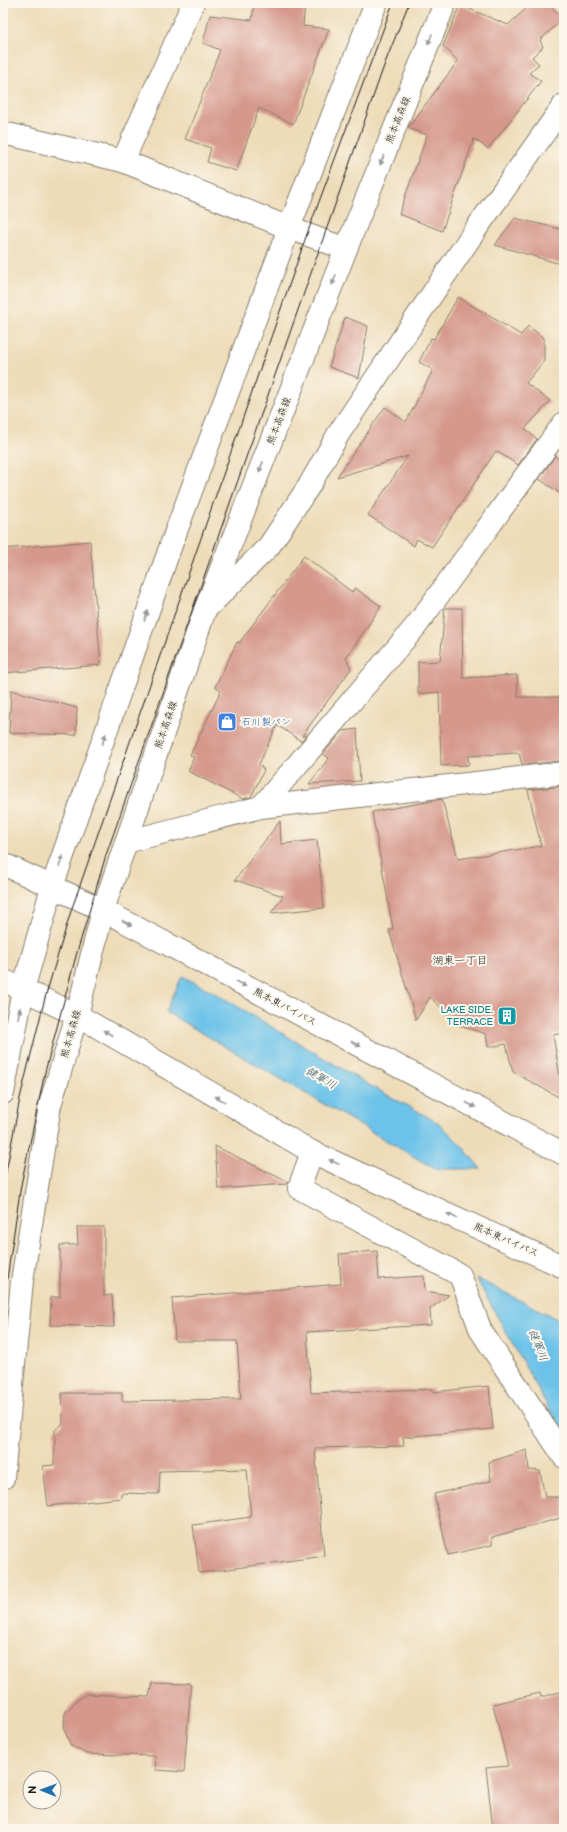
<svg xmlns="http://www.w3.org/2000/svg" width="567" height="1832" font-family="'Balsamiq Sans','Klee One',sans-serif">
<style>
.water{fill:#6cc2e9;stroke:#446f82}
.building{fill:#d6988c}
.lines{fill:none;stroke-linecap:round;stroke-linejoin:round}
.street-casing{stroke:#857c6a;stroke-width:24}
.primary-casing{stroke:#857c6a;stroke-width:24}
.highway-casing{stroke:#857c6a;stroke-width:24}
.street{stroke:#fff;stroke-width:22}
.primary{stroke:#fff;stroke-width:22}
.highway{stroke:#fff;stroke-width:22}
.tram{stroke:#1c1c1c;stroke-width:1}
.oneway{fill:#999}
.labels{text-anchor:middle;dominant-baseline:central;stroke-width:4;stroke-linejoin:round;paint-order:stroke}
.street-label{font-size:10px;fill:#1c1c1c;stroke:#fbf7ec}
.shop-label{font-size:10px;fill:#366cbe;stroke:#fbf7ec;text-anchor:start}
.culture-label{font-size:10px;fill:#0d838f;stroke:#fbf7ec;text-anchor:end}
.neighbourhood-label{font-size:11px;fill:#1c1c1c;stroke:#fbf7ec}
.water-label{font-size:11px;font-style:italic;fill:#385664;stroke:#fbf7ec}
</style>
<rect width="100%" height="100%" fill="#fbf7ec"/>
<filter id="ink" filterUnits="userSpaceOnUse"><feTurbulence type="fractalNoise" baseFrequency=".025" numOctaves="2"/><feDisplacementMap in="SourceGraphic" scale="8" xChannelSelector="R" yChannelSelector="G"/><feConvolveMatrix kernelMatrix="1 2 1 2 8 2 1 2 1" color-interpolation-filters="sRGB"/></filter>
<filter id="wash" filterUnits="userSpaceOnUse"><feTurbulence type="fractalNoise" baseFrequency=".012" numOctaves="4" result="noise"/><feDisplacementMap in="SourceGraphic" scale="16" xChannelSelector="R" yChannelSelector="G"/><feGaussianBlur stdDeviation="0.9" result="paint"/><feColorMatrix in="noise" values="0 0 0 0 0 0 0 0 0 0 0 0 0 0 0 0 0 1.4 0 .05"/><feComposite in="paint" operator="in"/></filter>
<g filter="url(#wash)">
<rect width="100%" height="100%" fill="#eedcb9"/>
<!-- water -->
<g class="water">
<polygon points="182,976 215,993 369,1085 439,1123 462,1146 481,1169 435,1169 166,1012"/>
<polygon points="476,1278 563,1322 564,1436"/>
</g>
<g id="blocks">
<!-- building -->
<g class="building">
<polygon points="254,3 305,3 303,26 329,29 293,124 259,108 236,171 207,162 211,148 185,139 220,50 203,43 210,15 252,20"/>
<polygon points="532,3 548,3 563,19 540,40 543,47 532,57 539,64 529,73 541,81 488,149 474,139 442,231 399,214 427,135 408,128 458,61 443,46 460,5 508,25"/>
<polygon points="515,218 564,230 564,265 495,245"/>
<polygon points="458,297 521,335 528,326 544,338 544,361 526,383 550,401 525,429 537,439 518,465 496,451 432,547 417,539 414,546 368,515 408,456 337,477 385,407 406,422 433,370 419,362 431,338 434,339"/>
<polygon points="345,317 368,326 359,378 329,367"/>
<polygon points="555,456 564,464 564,496 539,479"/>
<polygon points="90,541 101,665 3,673 3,549"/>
<polygon points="304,556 352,592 355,588 381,606 346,658 351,669 302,736 306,736 301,741 277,725 259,764 264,770 251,797 243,799 188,771 194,757 190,755 221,691 215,687 237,642 239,643"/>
<polygon points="445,608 462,608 463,678 517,675 518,697 564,697 564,761 522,765 519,753 468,756 469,765 441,766 439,692 418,694 418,662 440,661"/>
<polygon points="11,690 77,708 76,735 9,733"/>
<polygon points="357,729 360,781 309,784 329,758 323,754 343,731"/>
<polygon points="564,786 564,1033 553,1035 564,1100 513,1072 506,1044 488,1047 486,1034 460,1026 430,997 416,1020 389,930 393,929 372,812 442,799 458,859 541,846 528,790"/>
<polygon points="280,821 281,844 317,840 324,908 271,913 283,896 235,880"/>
<polygon points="215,1146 288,1182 287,1184 218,1189"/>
<polygon points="77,1227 104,1227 104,1296 112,1295 114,1327 50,1325 51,1297 60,1297 60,1245 78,1245"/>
<polygon points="377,1251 379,1279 424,1276 425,1291 449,1295 430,1309 431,1325 307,1332 311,1393 433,1389 433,1392 489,1386 493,1429 403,1437 404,1446 315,1448 324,1556 199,1573 193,1525 251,1517 247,1469 160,1471 159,1494 121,1493 121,1498 48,1506 43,1466 54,1465 55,1430 63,1424 62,1393 122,1393 122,1401 241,1399 237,1341 175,1341 172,1298 341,1284 339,1254"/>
<polygon points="527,1450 529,1470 540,1471 545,1497 564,1497 564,1517 492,1537 492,1545 448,1555 434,1494 491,1481 489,1462"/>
<polygon points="152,1683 191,1684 184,1772 156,1770 155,1756 87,1754 71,1746 64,1729 65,1713 77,1700 87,1694 149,1697"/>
<polygon points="564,1691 564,1829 493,1829 486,1768 508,1766 493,1704 540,1693 541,1697"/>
</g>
</g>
</g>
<g filter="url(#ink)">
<use href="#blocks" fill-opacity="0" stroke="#857c6a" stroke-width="1"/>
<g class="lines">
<!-- street casing -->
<g class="street-casing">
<g id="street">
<polyline points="3,133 123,161 289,228 346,249"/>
<polyline points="123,161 193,3"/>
<polyline points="205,610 269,546 309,486 339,433 476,229 564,105"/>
<polyline points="261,807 416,626 564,423"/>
<polyline points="126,842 261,807 564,773"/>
<polyline points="312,1152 299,1188 460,1275 481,1331 564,1457"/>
</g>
</g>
<!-- primary casing -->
<g class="primary-casing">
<g id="primary">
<polyline points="3,1093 23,990 52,887 171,545 289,228 376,3"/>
<polyline points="3,1478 22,1281 50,1105 77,1015 103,910 205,610 346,249 445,3"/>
</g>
</g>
<!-- highway casing -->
<g class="highway-casing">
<g id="highway">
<polyline points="3,864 103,910 564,1154"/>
<polyline points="3,980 77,1015 312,1152 564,1267"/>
</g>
</g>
<!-- street -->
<use href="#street" class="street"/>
<!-- primary -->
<use href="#primary" class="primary"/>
<!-- highway -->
<use href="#highway" class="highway"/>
<!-- tram -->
<g class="tram">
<polyline points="3,1188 20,1098 45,998 71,911 307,234 393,3"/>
<polyline points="3,1306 21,1185 45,1072 76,956 106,855 385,63 409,3"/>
</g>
</g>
<!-- one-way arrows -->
<defs><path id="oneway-solid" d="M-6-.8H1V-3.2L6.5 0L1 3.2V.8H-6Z"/></defs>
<g class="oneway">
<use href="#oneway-solid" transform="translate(430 39) rotate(112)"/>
<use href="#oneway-solid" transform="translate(382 160) rotate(112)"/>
<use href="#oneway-solid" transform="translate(334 280) rotate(111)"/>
<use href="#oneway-solid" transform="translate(261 467) rotate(111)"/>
<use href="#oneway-solid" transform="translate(146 616) rotate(-71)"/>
<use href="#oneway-solid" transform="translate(104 739) rotate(-71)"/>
<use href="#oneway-solid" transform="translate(61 861) rotate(-71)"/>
<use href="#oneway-solid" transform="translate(127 923) rotate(28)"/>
<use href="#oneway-solid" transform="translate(241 984) rotate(28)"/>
<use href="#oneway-solid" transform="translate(19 1013) rotate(-79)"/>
<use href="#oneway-solid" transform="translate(108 1033) rotate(-150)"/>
<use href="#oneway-solid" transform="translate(356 1044) rotate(28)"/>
<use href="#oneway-solid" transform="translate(220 1099) rotate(-150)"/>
<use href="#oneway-solid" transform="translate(471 1105) rotate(28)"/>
<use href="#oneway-solid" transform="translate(334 1162) rotate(-156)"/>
<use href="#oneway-solid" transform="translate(452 1216) rotate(-156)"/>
</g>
</g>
<!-- icons -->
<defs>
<g id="shop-square" transform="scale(1)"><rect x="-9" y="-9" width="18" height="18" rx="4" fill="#3f7fe0" stroke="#fbf7ec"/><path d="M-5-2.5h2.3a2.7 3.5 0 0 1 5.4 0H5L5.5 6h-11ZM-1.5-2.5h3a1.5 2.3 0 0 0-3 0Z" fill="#fff"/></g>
<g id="building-square" transform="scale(1)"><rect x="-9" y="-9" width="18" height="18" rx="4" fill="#0f9aa8" stroke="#fbf7ec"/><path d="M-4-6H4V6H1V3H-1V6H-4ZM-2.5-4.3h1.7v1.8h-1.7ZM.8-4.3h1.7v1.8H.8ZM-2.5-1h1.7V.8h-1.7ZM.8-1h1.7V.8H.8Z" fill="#fff"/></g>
</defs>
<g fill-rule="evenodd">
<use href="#shop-square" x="227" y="722"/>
<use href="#building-square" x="507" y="1016"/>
</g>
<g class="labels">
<!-- street labels -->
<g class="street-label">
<text transform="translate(398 120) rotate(-68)">熊本高森線</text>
<text transform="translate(279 421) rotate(-69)">熊本高森線</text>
<text transform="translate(166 725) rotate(-71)">熊本高森線</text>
<text transform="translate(285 1007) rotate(28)">熊本東バイパス</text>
<text transform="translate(71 1034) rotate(-74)">熊本高森線</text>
<text transform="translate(506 1240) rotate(24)">熊本東バイパス</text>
</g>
<!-- shop labels -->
<g class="shop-label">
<text x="241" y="722">石川製パン</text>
</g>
<!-- culture labels -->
<g class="culture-label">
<text x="493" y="1010">LAKE SIDE.<tspan x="493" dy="12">TERRACE</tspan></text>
</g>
<!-- neighbourhood labels -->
<g class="neighbourhood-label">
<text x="460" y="960">湖東一丁目</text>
</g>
<!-- water labels -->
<g class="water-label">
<text transform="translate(321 1078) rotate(30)">健軍川</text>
<text transform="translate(538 1345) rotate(68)">健軍川</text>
</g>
</g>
<!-- margin -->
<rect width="567" height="1832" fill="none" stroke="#fbf7ec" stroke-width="16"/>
<!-- north arrow -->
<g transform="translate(42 1790) rotate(271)"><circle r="19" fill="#fbf7ec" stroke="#a29f99"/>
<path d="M0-3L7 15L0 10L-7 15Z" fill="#1f6fb2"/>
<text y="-6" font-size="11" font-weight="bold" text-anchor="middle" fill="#1c1c1c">N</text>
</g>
</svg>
